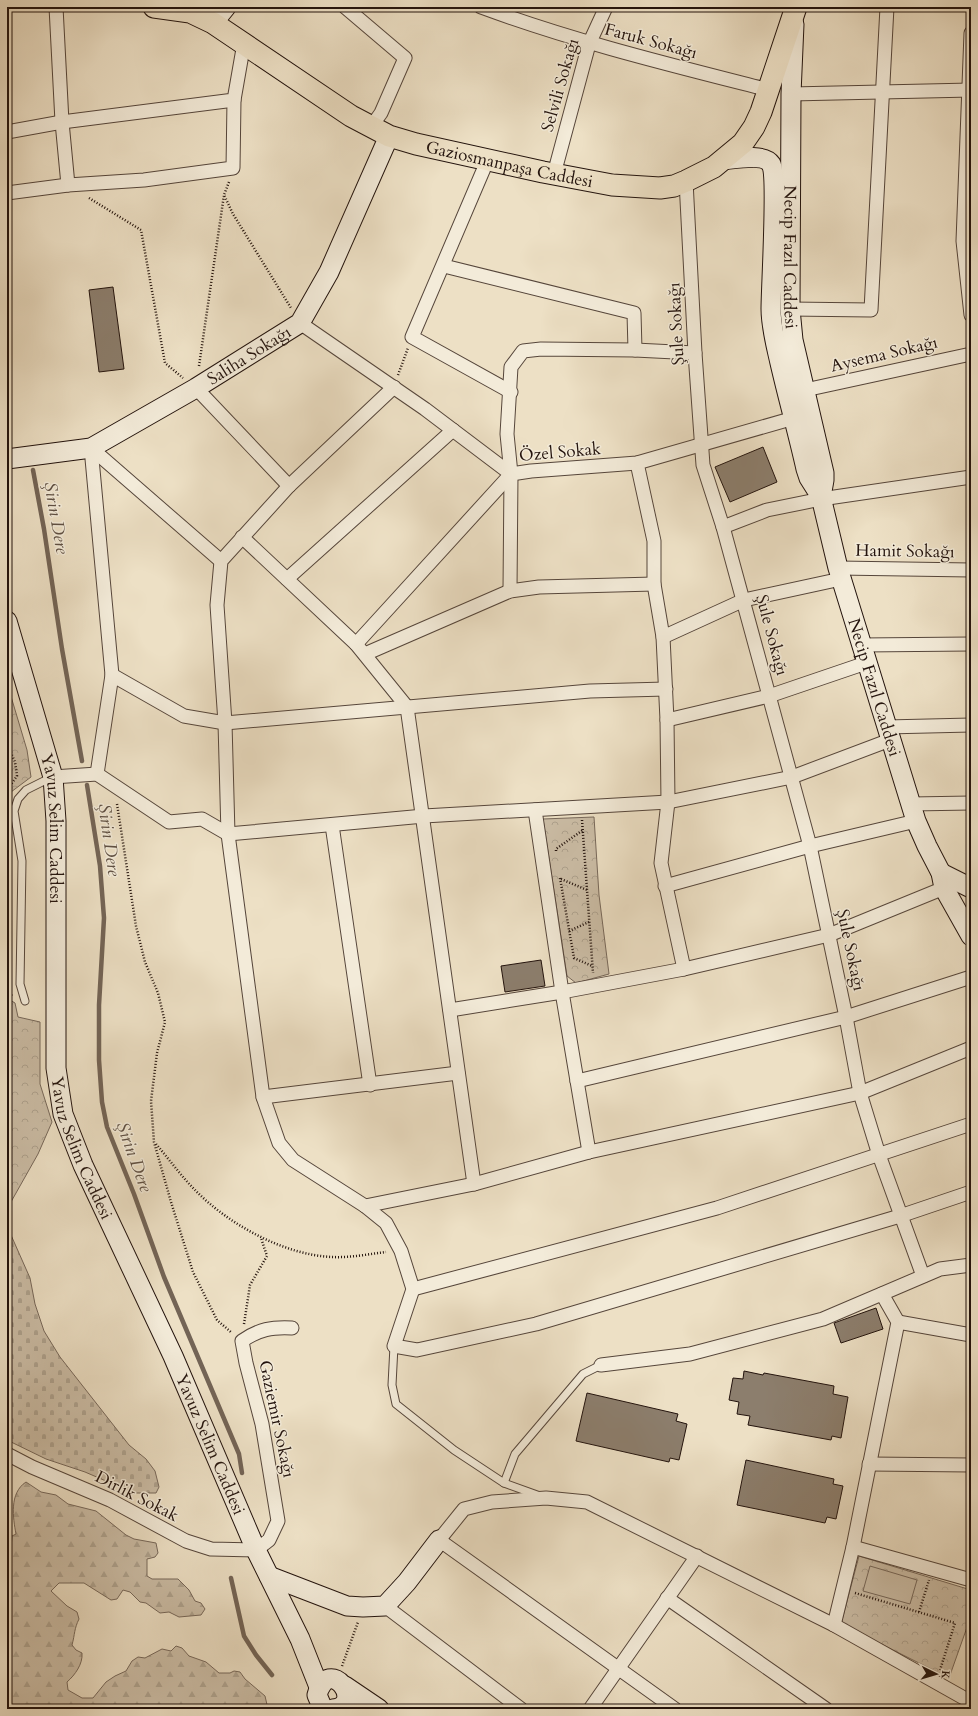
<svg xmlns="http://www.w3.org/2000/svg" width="978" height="1716" font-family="Cardo,serif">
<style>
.forest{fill:url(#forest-firs);stroke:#77685a}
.cemetery{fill:url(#cemetery-stones);stroke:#77685a}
.park{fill:url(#park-crowns);stroke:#77685a}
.pitch{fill:#cbbda6;stroke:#77685a}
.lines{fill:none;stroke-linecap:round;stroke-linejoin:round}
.stream{stroke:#736456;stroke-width:4.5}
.building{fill:#8c7e6d;stroke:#23130d}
.lane-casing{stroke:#56463b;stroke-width:9}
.street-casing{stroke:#56463b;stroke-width:15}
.secondary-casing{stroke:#23130d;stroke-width:21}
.primary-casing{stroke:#23130d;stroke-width:23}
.path{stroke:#23130d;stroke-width:2.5;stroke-dasharray:1 2;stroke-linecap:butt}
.lane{stroke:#f3ebd9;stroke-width:7}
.street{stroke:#f3ebd9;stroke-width:13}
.secondary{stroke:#f3ebd9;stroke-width:19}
.primary{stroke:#ede0c5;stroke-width:21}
.labels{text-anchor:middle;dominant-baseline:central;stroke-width:3;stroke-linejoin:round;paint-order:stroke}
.street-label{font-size:17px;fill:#23130d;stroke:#f3ebd9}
.water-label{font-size:18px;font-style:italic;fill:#5f5043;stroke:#f3ebd9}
</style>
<defs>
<pattern id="forest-firs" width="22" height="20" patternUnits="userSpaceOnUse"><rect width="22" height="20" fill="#cbbda6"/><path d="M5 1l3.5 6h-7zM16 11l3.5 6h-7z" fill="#aea28e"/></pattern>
<pattern id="cemetery-stones" width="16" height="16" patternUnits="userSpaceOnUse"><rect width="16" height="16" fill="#cbbda6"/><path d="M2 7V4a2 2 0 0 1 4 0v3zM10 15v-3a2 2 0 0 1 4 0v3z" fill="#aea28e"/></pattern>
<pattern id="park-crowns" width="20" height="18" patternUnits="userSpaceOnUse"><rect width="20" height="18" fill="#cbbda6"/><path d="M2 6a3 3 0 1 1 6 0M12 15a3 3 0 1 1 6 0" fill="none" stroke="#aea28e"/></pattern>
</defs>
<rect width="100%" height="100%" fill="#ede0c5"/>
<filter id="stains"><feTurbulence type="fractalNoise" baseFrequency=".005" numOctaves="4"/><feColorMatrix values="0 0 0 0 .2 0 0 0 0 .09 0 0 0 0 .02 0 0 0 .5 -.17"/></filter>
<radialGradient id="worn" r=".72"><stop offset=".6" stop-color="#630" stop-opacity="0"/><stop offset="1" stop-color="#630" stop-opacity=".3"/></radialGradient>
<!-- forest -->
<path class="forest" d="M26 1482 41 1492 56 1495 68 1504 96 1511 126 1535 134 1539 156 1543 158 1553 155 1557 147 1559V1576L152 1579H178L189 1590 195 1601 201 1603 205 1609 201 1615 179 1617 169 1612 160 1613 146 1603 140 1602 130 1592 123 1590 117 1599 111 1600 84 1583H59L51 1591 67 1606 77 1612 79 1619C74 1629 75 1634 72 1645L76 1650 82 1653C83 1664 75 1675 67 1682L68 1690 82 1698H93L106 1682 115 1676 126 1671 132 1661 138 1657 145 1658 162 1649 171 1651 176 1646 182 1648 189 1656 206 1662 219 1673H230L234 1671 240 1672 245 1679 265 1696 268 1709H7V1553L11 1548 12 1536 16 1534C13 1518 9 1493 26 1482Z"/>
<!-- cemetery -->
<polygon class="cemetery" points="7,1226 30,1278 35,1304 44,1331 60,1357 129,1445 146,1459 155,1471 159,1487 156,1493 134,1493 85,1472 46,1459 7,1440"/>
<!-- park -->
<g class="park">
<polygon points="7,683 27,750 31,777 7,795"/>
<polygon points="594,817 599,895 609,974 576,983 567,976 543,819"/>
<polygon points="7,998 15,1003 18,1017 40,1022 40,1084 52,1122 38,1154 7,1209"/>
<polygon points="859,1556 971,1590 971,1616 949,1678 841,1624"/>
</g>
<!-- pitch -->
<polygon class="pitch" points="870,1566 917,1580 910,1604 863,1591"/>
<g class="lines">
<!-- stream -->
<g class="stream">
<polyline points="33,470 44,529 62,649 82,761"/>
<polyline points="87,785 100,866 104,918 99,1005 99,1060 102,1102 107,1127 134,1194 164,1277 239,1454 242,1473"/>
<polyline points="231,1578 244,1636 256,1655 272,1675"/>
</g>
</g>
<!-- building -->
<g class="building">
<polygon points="113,287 124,369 99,372 89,290"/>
<polygon points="763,447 777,482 730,502 715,467"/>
<polygon points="541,960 545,986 505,992 501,966"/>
<polygon points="876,1308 883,1329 841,1343 834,1323"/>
<polygon points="744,1371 763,1375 764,1373 834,1386 833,1394 848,1397 841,1438 832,1436 831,1440 748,1425 750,1416 737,1414 739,1402 729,1400 733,1378 743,1379"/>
<polygon points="587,1393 678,1414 676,1421 687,1424 679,1460 670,1458 669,1462 576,1441"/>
<polygon points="746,1460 834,1479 833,1484 843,1486 836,1519 827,1517 825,1523 737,1505"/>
</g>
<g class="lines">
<!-- lane casing -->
<g class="lane-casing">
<g id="lane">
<polyline points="25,1001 20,984 22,861 14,811 18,799 26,790 52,777"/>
<polyline points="394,1346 392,1385 396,1404 454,1450 504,1483 540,1496"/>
<polyline points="504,1483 515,1454 583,1374 601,1365"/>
</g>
</g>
<!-- street casing -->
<g class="street-casing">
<g id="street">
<polyline points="56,7 62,122 68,185"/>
<polyline points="345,7 405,58 381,113 371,127"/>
<path d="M481 7C576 42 671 65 769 90"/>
<polyline points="971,33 963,241 971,315"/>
<polyline points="791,94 971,90"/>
<polyline points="7,132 62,122 234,100 244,43"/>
<polyline points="488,159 412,337 511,392"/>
<polyline points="554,174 589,44 606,7"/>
<polyline points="686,181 695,353 703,465 723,527 810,846 846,1017 860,1093 879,1155 923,1276"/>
<polyline points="7,193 68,185 144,180 233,168 234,100"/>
<polyline points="444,266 634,313 635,350"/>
<polyline points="790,309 871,310 887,7"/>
<polyline points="300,323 425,409 511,474 531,471 637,463 794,418"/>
<polyline points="394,387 289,486 221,561 217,605 225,723 228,834 263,1097 279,1143 293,1160 365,1206 386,1223 401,1251 413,1289 394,1346 417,1350 536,1324 900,1216 971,1192"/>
<polyline points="196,388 289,486"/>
<polyline points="805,390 971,354"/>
<polyline points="91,448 112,675 97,774"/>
<polyline points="91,448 221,561"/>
<polyline points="637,463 654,541 654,584 663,637 667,720 668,802 661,863 684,969"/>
<polyline points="723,527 767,510 821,499 971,477"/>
<polyline points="242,537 356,644 407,707 474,1184"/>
<polyline points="838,568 971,570"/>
<polyline points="287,579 453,430"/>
<polyline points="510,591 511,474 507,434 511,367 523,351 541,349 635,350 695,353"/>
<polyline points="663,637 744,600 841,579"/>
<polyline points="356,644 511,474"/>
<polyline points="861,645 971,644"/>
<polyline points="365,654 510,591 539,587 654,584"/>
<polyline points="112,675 184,716 225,723 590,691 666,689"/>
<polyline points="667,720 769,696 866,663"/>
<polyline points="886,727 971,725"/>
<polyline points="53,777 97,774 169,822 202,819 228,834 424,816 668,802 792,777 890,740"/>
<polyline points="911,804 971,803"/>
<polyline points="535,810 562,992 589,1152"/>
<polyline points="332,825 370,1085"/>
<polyline points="665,886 810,846 916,821"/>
<polyline points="450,1010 562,992 684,969 829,935 944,888 951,888"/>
<polyline points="577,1081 846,1017 971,977"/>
<polyline points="263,1097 458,1073"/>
<polyline points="365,1206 474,1184 589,1152 860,1093 971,1048"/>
<polyline points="413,1289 717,1208 971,1124"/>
<polyline points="898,1322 971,1335"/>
<polyline points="601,1365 690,1354 823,1319 940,1269 971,1265"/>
<path d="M7 1454 32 1467 110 1500 186 1541 211 1549 256 1550 269 1540 278 1521 262 1424 246 1363 242 1341C259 1329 272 1327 292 1328"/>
<polyline points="869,1464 971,1465"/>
<polyline points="853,1547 971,1580"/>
<polyline points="667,1598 826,1709"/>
<polyline points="385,1606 521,1709"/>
<polyline points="834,1625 853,1547 898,1322 882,1294"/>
<polyline points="590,1709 697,1556"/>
<polyline points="675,1709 439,1540 464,1509 492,1502 546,1498 587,1502 834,1625 971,1702"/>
</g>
</g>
<!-- secondary casing -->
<g class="secondary-casing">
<g id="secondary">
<polyline points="213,23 226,7"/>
<path id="s1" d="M794 24 791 94 790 309 793 340 824 473V480L821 497"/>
<path id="s2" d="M722 160C734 159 764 153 771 164 778 176 771 287 771 309 771 327 776 345 780 363 788 398 798 433 806 469L809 478 821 497 838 568 916 821 927 846 941 873 944 888 971 936"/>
<path id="s3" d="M7 459 91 448 196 388 300 323 329 272 389 136"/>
<path id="s4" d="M7 621 53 777 56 821V1068L63 1114 83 1165 173 1356 256 1550 300 1639 319 1687"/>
<polyline points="941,873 971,888"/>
<polyline points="269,1576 347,1606 363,1607 385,1606 407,1582 439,1540"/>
<polyline points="345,1686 379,1709"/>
<path d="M323 1709 317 1695C329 1653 367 1705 333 1709"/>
</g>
</g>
<!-- primary casing -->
<g class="primary-casing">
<g id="primary">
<path id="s5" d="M154 7 190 12 213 23 351 116 389 136 416 144 543 172 612 185 660 188 674 186 686 181 714 167 743 143 754 127 761 112 796 7"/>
</g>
</g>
<!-- path -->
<g class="path">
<polyline points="229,182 224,195 233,214 291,308"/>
<polyline points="89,198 141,230 165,363 183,378"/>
<polyline points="199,366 224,195"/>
<polyline points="398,375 408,348"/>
<polyline points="7,744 15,762 17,776 7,790"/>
<polyline points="117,804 136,926 145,962 158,993 165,1022 157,1053 151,1101 154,1142 171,1202 193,1272 217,1320 232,1333"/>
<polyline points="582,820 593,973"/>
<polyline points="556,851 556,849 583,830"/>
<polyline points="560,878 574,958 592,966"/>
<polyline points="561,879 587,890"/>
<polyline points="569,931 589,922"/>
<polyline points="7,999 12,994"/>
<path d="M156 1144C169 1159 181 1176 195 1190 228 1224 284 1255 332 1257 350 1258 369 1254 386 1252"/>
<polyline points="244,1324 250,1285 267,1256 261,1238"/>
<polyline points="855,1593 955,1623 940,1670"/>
<polyline points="919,1612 929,1580"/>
<polyline points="342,1666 358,1622"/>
</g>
<!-- lane -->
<use href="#lane" class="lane"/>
<!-- street -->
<use href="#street" class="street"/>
<!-- secondary -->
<use href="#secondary" class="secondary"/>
<!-- primary -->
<use href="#primary" class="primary"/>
</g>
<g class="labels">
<!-- street labels -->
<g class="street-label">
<text transform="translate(651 41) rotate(15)">Faruk Sokağı</text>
<text transform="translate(560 85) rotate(-74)">Selvili Sokağı</text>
<text stroke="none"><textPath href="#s5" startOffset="395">Gaziosmanpaşa Caddesi</textPath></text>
<text stroke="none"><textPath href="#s1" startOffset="233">Necip Fazıl Caddesi</textPath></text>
<text transform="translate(676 324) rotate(-93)">Şule Sokağı</text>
<text transform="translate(884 354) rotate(-13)">Aysema Sokağı</text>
<text stroke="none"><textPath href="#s3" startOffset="268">Saliha Sokağı</textPath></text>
<text transform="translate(560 452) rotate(-5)">Özel Sokak</text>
<text transform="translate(905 551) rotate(1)">Hamit Sokağı</text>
<text transform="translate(772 635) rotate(75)">Şule Sokağı</text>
<text stroke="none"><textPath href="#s2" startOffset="590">Necip Fazıl Caddesi</textPath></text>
<text stroke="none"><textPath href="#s4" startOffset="214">Yavuz Selim Caddesi</textPath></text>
<text transform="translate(851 950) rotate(78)">Şule Sokağı</text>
<text stroke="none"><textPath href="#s4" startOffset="538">Yavuz Selim Caddesi</textPath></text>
<text transform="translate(277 1419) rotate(78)">Gaziemir Sokağı</text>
<text stroke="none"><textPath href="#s4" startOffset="862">Yavuz Selim Caddesi</textPath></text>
<text transform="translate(137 1496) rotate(27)">Dirlik Sokak</text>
</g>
<!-- water labels -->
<g class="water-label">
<text transform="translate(56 518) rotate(80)">Şirin Dere</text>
<text transform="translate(109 840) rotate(82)">Şirin Dere</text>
<text transform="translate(134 1157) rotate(70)">Şirin Dere</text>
</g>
</g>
<!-- margin -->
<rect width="978" height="1716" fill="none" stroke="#ede0c5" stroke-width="24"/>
<rect x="8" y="8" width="962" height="1700" fill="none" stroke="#23130d" stroke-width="2"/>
<rect x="12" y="12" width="954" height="1692" fill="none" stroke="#23130d"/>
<!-- north arrow -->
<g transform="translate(936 1674) rotate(95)" stroke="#f3ebd9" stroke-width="3" paint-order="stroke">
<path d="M0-3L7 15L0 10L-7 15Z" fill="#23130d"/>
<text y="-6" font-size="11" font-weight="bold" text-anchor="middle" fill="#23130d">K</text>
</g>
<rect width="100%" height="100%" filter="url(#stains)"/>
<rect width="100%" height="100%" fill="url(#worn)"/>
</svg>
